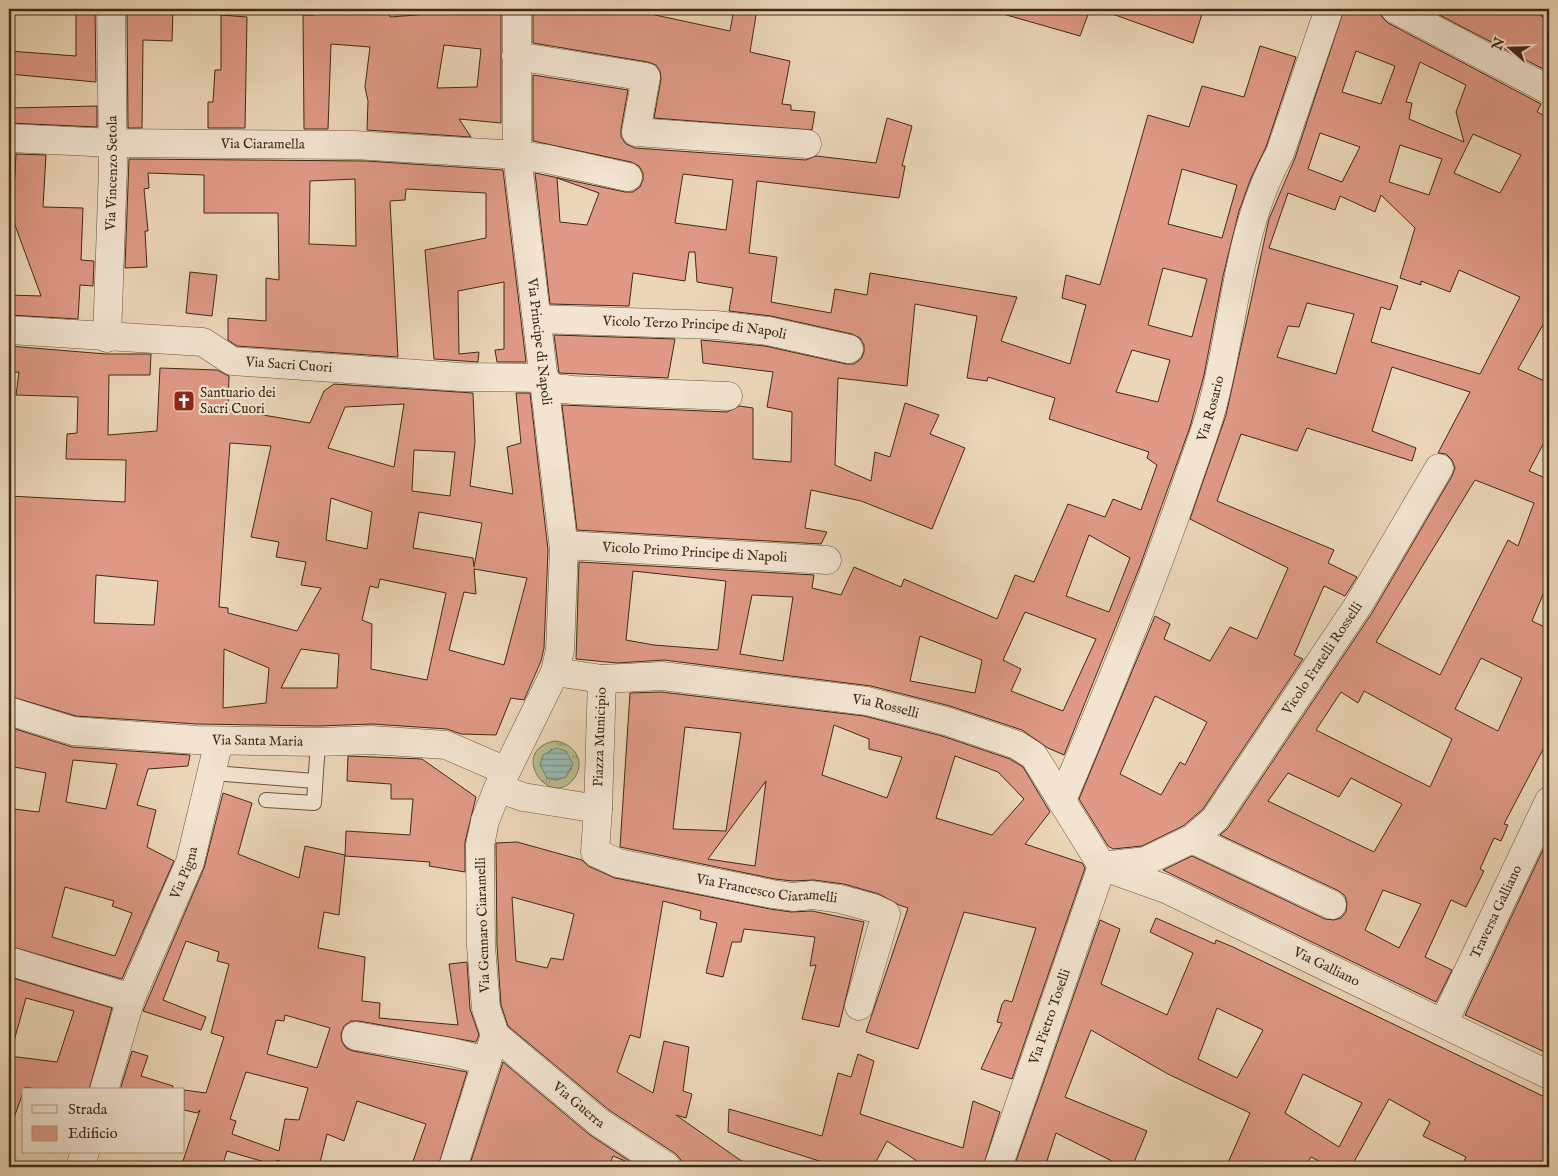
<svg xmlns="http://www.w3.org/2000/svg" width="1558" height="1176" font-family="'IM FELL English',serif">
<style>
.grass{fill:url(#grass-tufts);stroke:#7e7452;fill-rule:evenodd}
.water{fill:url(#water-rules);stroke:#758075}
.building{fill:#df9986;stroke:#412a17;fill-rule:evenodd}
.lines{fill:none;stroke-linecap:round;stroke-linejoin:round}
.service-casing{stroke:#6c553f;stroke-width:16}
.minor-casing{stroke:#6c553f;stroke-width:29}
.service{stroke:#f2e4d1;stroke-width:14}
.minor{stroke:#f2e4d1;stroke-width:28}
.labels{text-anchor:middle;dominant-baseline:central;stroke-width:4.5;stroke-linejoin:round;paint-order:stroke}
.street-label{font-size:14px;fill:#412a17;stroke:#f2e4d1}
.poi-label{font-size:14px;fill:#412a17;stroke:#f2e4d1;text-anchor:start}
</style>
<defs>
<pattern id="grass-tufts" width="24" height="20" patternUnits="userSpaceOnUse" patternTransform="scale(1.25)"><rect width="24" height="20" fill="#babd8d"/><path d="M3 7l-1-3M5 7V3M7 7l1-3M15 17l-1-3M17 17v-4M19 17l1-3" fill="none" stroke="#999a72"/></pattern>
<pattern id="water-rules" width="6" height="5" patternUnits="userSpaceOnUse" patternTransform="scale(1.25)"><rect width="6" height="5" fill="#98b9b3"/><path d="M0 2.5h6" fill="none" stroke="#7e9791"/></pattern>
</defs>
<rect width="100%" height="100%" fill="#ebd6b8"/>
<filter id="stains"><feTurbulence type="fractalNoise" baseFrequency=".004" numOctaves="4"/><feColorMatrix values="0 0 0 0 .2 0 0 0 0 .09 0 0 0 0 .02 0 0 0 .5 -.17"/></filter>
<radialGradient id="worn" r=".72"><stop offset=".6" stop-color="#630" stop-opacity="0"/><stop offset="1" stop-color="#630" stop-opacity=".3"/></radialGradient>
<!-- grass -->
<path class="grass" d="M555 741C573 743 586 760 575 777 551 813 506 750 555 741ZM551 749 572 769 557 780 547 778Z"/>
<!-- water -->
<polygon class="water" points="556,748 566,751 573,764 566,777 557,780 547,778 540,765 543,755"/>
<!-- building -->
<g class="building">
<polygon points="76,9 95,9 96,82 9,74 9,51 76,56"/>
<polygon points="127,9 173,11 172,41 143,40 142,128 128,128"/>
<path d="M314 9H389L390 17 442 13 443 9H501V123L459 119 471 137 367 130 368 101 365 87 370 47 331 44 328 129H304L303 15H314ZM444 45 481 49 477 87 437 88Z"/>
<polygon points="533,9 656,9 655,15 730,31 734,9 757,9 750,52 790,61 782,104 791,105 791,110 815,112 812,130 654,118 661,79 660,71 656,65 648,62 533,43"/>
<polygon points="1003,9 1090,9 1080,36 1003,14"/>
<polygon points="1104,9 1186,9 1202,14 1193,43 1104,11"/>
<path d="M1344 9H1380L1382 17 1388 23 1541 104 1537 112 1549 118V325L1544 323 1518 369 1549 383V433L1529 471 1543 477 1547 467H1549V580L1532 621 1549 629V738L1504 824 1508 825 1501 841 1494 838 1480 869 1484 871 1466 907 1451 900 1425 957 1452 970 1436 1002 1163 870 1192 856 1325 919 1334 920 1341 918 1346 912 1347 903 1345 896 1339 891 1220 835 1228 828 1372 613 1452 476 1455 468 1452 460 1446 454 1438 453 1470 392 1392 367 1372 431 1416 448 1412 461 1307 428 1297 451 1241 434 1217 501 1334 550 1328 563 1357 577 1345 596 1324 586 1294 655 1303 659 1203 809 1183 826 1142 846 1113 849 1108 846 1079 799 1155 616 1170 624 1164 639 1210 661 1230 627 1257 639 1288 568 1190 519 1226 415 1269 219 1295 158ZM1356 51 1395 66 1381 104 1342 92ZM1420 62 1466 85 1456 112 1464 142 1409 119 1412 103 1406 102ZM1320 133 1360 147 1342 182 1308 169ZM1473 134 1521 155 1500 193 1454 173ZM1400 145 1442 159 1429 195 1389 182ZM1288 193 1335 210 1340 196 1375 212 1381 195 1415 228 1400 278 1421 285V281L1450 292 1459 270 1520 297 1480 374 1371 342 1381 307 1390 310 1398 286 1269 248ZM1307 303 1354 314 1336 374 1277 357 1288 326 1299 327ZM1475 480 1534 503 1518 546 1508 540 1440 675 1376 642ZM1481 658 1522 678 1498 731 1455 709ZM1364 691 1452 739 1430 787 1316 730 1341 692 1358 703ZM1155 696 1207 722 1185 765 1180 762 1161 795 1120 774ZM1288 773 1339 797 1351 778 1402 804 1374 852 1268 801ZM1383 890 1421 904 1399 948 1365 930Z"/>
<polygon points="1428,9 1544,9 1541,16 1549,20 1549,70 1547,71"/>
<polygon points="221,15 247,17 245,128 208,128 208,102 213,102 215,70 221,70"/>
<path d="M1260 46 1296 57 1266 147 1251 178 1239 211 1223 276 1204 375 1190 427 1140 566 1064 755 1048 748 1022 730 950 706 871 686 664 660 617 663 576 659 579 562 814 575 812 588 841 595 854 567 901 587 904 579 997 619 1015 575 1034 582 1068 504 1105 517 1113 499 1141 510 1157 465 1147 458 1149 452 1049 419 1055 398 988 377 987 381 967 378 977 316 915 304 907 386 838 378 835 465 871 481 875 452 890 457 905 403 939 415 930 434 965 448 932 529 861 501 811 490 805 528 827 532 821 544 577 530 562 405 727 412 739 406 753 408V459L791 462 792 412 767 407 773 372 703 363 701 340 765 346 846 364H854L861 359 864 352V345L860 338 852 334 771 316 729 311 733 288 697 282 695 252H689L685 281 633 273 629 306 550 304 535 173 625 192H633L640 187 643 180V173L639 166 631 162 533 141V75L628 90 621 129V137L626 144 635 148 806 160 816 156 876 163 887 118 912 126 902 166H905L899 198 757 181 749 253 777 257 771 302 831 313 835 289 867 295 870 273 1017 297 1001 341 1070 364 1086 305 1062 298 1066 275 1100 285 1148 115 1189 127 1202 86 1244 97ZM1182 169 1237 185 1222 238 1168 224ZM683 174 733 180 726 230 675 223ZM557 178 599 193 587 225 560 222ZM1163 268 1207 279 1192 337 1148 325ZM1132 350 1170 360 1158 402 1116 392ZM1089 535 1130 558 1109 612 1066 596ZM633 571 726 581 718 650 654 645 626 640ZM752 595 793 597 783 661 740 654ZM1025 612 1096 639 1063 711 1011 691 1021 669 1003 660ZM920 636 982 660 975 693 910 681Z"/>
<polygon points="97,106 97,127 9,123 9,108"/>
<polygon points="16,154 46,155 43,207 83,208 81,260 94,261 93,286 80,285 78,319 9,315 9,295 41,296 15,225 13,210"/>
<path d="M129 159 366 161 503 170 526 362H497L495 350 504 349V282L458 291 459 354 479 352 478 362 434 359 425 250 486 238V193L406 189 405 200 390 201 398 357 237 346 228 340V318L266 321V278L279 280 278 213H204V175L148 173 149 188 144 189 148 231H145L147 267 125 268ZM355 179 356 246 309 244 310 181Z"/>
<polygon points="190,272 217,275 212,316 186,313"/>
<polygon points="554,335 675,339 668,378 559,373"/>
<path d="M9 346 106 354H151L150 375H109L108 435 157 431 160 368 217 370 229 376 228 409 310 423 324 391 334 384 473 393 475 442 470 486 513 494 507 447 521 443 516 393H530L548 550 544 648 541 661 524 700 511 698 496 735 461 734 447 729 372 724 318 726 197 724 76 716 9 696V665L14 667V615L9 613V496L125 502 126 460 66 459 67 434 77 433 78 397 16 395 19 372 9 373ZM404 404 394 467 328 448 345 407ZM230 443 271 446 251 537 279 542 276 557 306 562 301 585 321 588 297 631 228 613V608L219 607ZM414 450 455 452 450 496 412 491ZM331 498 372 512 367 549 326 540ZM419 512 482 523 474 567 473 558 413 548ZM474 569 527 578 504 665 449 650 464 592 476 594ZM96 575 158 581 154 625 94 623ZM380 579 446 593 427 680 371 669 372 624 362 620 370 586 378 588ZM224 649 269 668 266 703 223 708ZM301 649 339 654 337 688H281Z"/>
<path d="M661 692 864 716 942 736 1010 759 1023 767 1050 812 1025 844 1082 863 1085 868 1012 1079 981 1069 1002 1023 997 1022 1002 1004 1005 1000 1012 1002 1036 928 964 912 918 1049 866 1032 908 908 899 905 879 894 844 884 814 880 793 881 775 879 620 847 630 693ZM834 725 869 739V749L902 757 887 798 822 775ZM685 727 741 733 726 831 673 829ZM955 756 998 772 1024 799 992 835 936 818ZM766 781 755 866 708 859 725 836Z"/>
<path d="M9 727 72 747 190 755 188 766 148 769 137 805 156 810 147 847 174 861 122 979 9 946V845L14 809 39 812 46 773 9 766ZM73 760 117 764 106 809 66 802ZM65 887 114 901 112 906 132 913 115 956 52 937Z"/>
<polygon points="348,756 422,759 476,797 465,842 465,872 429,866 430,862 345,856 346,831 410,835 413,799 391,799 391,784 347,781"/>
<path d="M223 793 252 803 238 854 299 878 305 846 345 855 339 915 324 912 318 948 365 957 362 1001 380 1003 379 1018 458 1025 449 964 467 962 470 1009 479 1035 476 1042 359 1021H351L344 1026 341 1034 342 1042 346 1048 353 1051 467 1072 438 1167H411L426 1124 357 1101 344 1141 327 1134 319 1167H291V1165L277 1160 275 1165 227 1151 222 1167H181L200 1110 197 1113 184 1110V1090L206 1093 224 1037 211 1033 229 964 217 961 219 952 186 941 163 1000 206 1017 201 1030 143 1011 204 868ZM285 1015 330 1028 317 1068 267 1054 276 1020 284 1021ZM246 1072 308 1088 299 1120 285 1119 279 1151 232 1134 236 1121 230 1119Z"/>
<polygon points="1549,837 1549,1054 1465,1015"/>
<path d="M517 842 582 860 588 866 615 878 770 909 791 912 812 911 864 922 839 1027 802 1019 816 965 810 966 815 937 744 929 741 942H732L723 977 706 973 717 923 700 919 701 911 663 901 640 1038 630 1035 617 1072 653 1093 664 1041 689 1047 683 1091 692 1094 686 1118 676 1115 750 1167H683L681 1160 676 1154 609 1110 508 1026 501 1005 497 945 496 847V843ZM512 897 574 914 563 960 551 958 547 968 516 961Z"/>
<path d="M1156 918 1215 944 1216 940 1233 947 1549 1099V1167H1461L1466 1157 1423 1136 1430 1122 1389 1099 1351 1167H1331L1311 1157 1304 1167H1226L1250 1113 1168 1074 1091 1030 1065 1097 1147 1131 1132 1167H1124L1056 1133 1045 1167H1014L1100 920 1120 929 1101 984 1167 1015 1193 953 1150 932ZM1217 1008 1263 1030 1237 1078 1198 1059ZM1303 1074 1362 1103 1339 1147 1285 1113Z"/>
<polygon points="9,977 112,1008 89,1090 44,1090 25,1087 11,1126 9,1126 9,1056 57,1062 74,1011 26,998 14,1041 9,1040"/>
<polygon points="132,1051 148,1056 141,1076 173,1086 172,1090 120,1090"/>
<polygon points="858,1054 874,1061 860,1114 963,1148 973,1101 1000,1112 983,1167 926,1167 887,1141 873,1167 838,1167 728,1132 729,1109 822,1136 838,1073 851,1077"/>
<polygon points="503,1062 590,1135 637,1166 613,1156 609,1167 469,1167"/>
</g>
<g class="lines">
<!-- service casing -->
<g class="service-casing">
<g id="service">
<polyline points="213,773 315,781"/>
<polyline points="266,800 314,803 318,742"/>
</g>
</g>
<!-- minor casing -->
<g class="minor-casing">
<g id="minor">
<path id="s1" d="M517 9V155L564 549 560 650 555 672"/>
<polyline points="1395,9 1549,90"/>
<polyline points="516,56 646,77 636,132 807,144"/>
<path id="s2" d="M9 138 113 143 354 145 517 155 547 159 628 177"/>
<path id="s3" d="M537 319 716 325 768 331 849 349"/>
<path id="s4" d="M9 330 203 342 232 361 461 377 545 378"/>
<path id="s5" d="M107 338 113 168 111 9"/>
<polyline points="546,387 573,390 728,396"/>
<path id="s6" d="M564 545 827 560"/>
<path id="s7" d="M602 679 662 676 867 701 946 721 1017 745 1034 756 1102 866"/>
<path id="s8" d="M9 711 73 731 196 740 318 742 371 740 446 745 506 771"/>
<path id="s9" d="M1062 800C1105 699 1147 597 1183 494 1192 466 1203 439 1211 411 1235 326 1236 232 1280 153L1329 9"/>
<path id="s10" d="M598 809 595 852 618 863 772 894 793 897 812 895 840 899 873 908 886 914 859 1006"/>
<polyline points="1192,839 1332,905"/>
<path id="s11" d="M1102 866 1146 861 1192 839 1215 819 1359 604 1439 468"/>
<path id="s12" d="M1107 868 1166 889 1549 1075"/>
<polyline points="9,961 131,998"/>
<path id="s13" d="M1444 1022 1549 801"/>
<path id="s14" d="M495 1035 600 1123 667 1167"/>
<polyline points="356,1036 451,1052 487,1061"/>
<path id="s15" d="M104 1090 131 998 190 862 219 741"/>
<polyline points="80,1167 85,1152"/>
<polyline points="453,1167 495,1035 486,1008 481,946 480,845 485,821 498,788 555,672 602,679 598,809 523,797 498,788"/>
<path id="s16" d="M998 1167 1102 866"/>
</g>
</g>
<!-- service -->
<use href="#service" class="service"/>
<!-- minor -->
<use href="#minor" class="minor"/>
</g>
<!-- icons -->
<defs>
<g id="church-square" transform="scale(1.125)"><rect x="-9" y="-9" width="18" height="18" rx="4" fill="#8f2418" stroke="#f2e4d1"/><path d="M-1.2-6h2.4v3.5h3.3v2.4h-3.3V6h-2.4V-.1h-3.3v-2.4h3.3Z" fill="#fff"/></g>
</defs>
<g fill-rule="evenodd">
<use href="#church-square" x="184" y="401"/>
</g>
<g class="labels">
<!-- street labels -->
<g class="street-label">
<text stroke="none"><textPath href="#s2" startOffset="254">Via Ciaramella</textPath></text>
<text stroke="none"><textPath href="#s5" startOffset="165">Via Vincenzo Setola</textPath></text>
<text stroke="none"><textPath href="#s3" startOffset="158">Vicolo Terzo Principe di Napoli</textPath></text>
<text stroke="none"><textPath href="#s1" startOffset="334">Via Principe di Napoli</textPath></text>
<text stroke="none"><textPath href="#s4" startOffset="286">Via Sacri Cuori</textPath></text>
<text stroke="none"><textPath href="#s9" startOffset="419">Via Rosario</textPath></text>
<text stroke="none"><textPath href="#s6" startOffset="131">Vicolo Primo Principe di Napoli</textPath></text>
<text stroke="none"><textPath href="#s11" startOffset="319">Vicolo Fratelli Rosselli</textPath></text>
<text stroke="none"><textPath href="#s7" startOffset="286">Via Rosselli</textPath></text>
<text transform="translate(600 737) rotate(-88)">Piazza Municipio</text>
<text stroke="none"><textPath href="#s8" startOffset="252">Via Santa Maria</textPath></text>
<text stroke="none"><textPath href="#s15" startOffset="232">Via Pigna</textPath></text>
<text stroke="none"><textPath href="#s10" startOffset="220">Via Francesco Ciaramelli</textPath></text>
<text stroke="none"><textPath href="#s13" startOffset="122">Traversa Galliano</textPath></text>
<text transform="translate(483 925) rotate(-92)">Via Gennaro Ciaramelli</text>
<text stroke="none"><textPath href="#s12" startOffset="241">Via Galliano</textPath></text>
<text stroke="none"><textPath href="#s16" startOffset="159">Via Pietro Toselli</textPath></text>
<text stroke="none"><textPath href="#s14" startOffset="109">Via Guerra</textPath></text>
</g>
<!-- poi labels -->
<g class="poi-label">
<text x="200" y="393">Santuario dei<tspan x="200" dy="16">Sacri Cuori</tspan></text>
</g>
</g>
<!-- margin -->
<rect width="1558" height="1176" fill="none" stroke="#ebd6b8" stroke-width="30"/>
<rect x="10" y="10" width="1538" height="1156" fill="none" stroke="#412a17" stroke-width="2.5"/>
<rect x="15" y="15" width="1528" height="1146" fill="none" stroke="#412a17"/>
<!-- legend -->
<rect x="22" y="1088" width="162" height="65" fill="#f2e4d1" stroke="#ab9a87"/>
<rect x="32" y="1105" width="25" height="8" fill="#f2e4d1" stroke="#ab9a87"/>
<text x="68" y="1114" font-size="15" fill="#412a17">Strada</text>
<rect x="32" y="1126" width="25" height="15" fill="#df9986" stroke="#ab9a87"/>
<text x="68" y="1138" font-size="15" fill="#412a17">Edificio</text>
<!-- north arrow -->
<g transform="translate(1510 48) rotate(290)" stroke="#f2e4d1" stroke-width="4" paint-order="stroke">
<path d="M0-4L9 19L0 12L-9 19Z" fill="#412a17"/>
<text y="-8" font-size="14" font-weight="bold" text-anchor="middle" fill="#412a17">N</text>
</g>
<rect width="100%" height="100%" filter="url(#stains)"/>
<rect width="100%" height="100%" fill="url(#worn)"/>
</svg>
